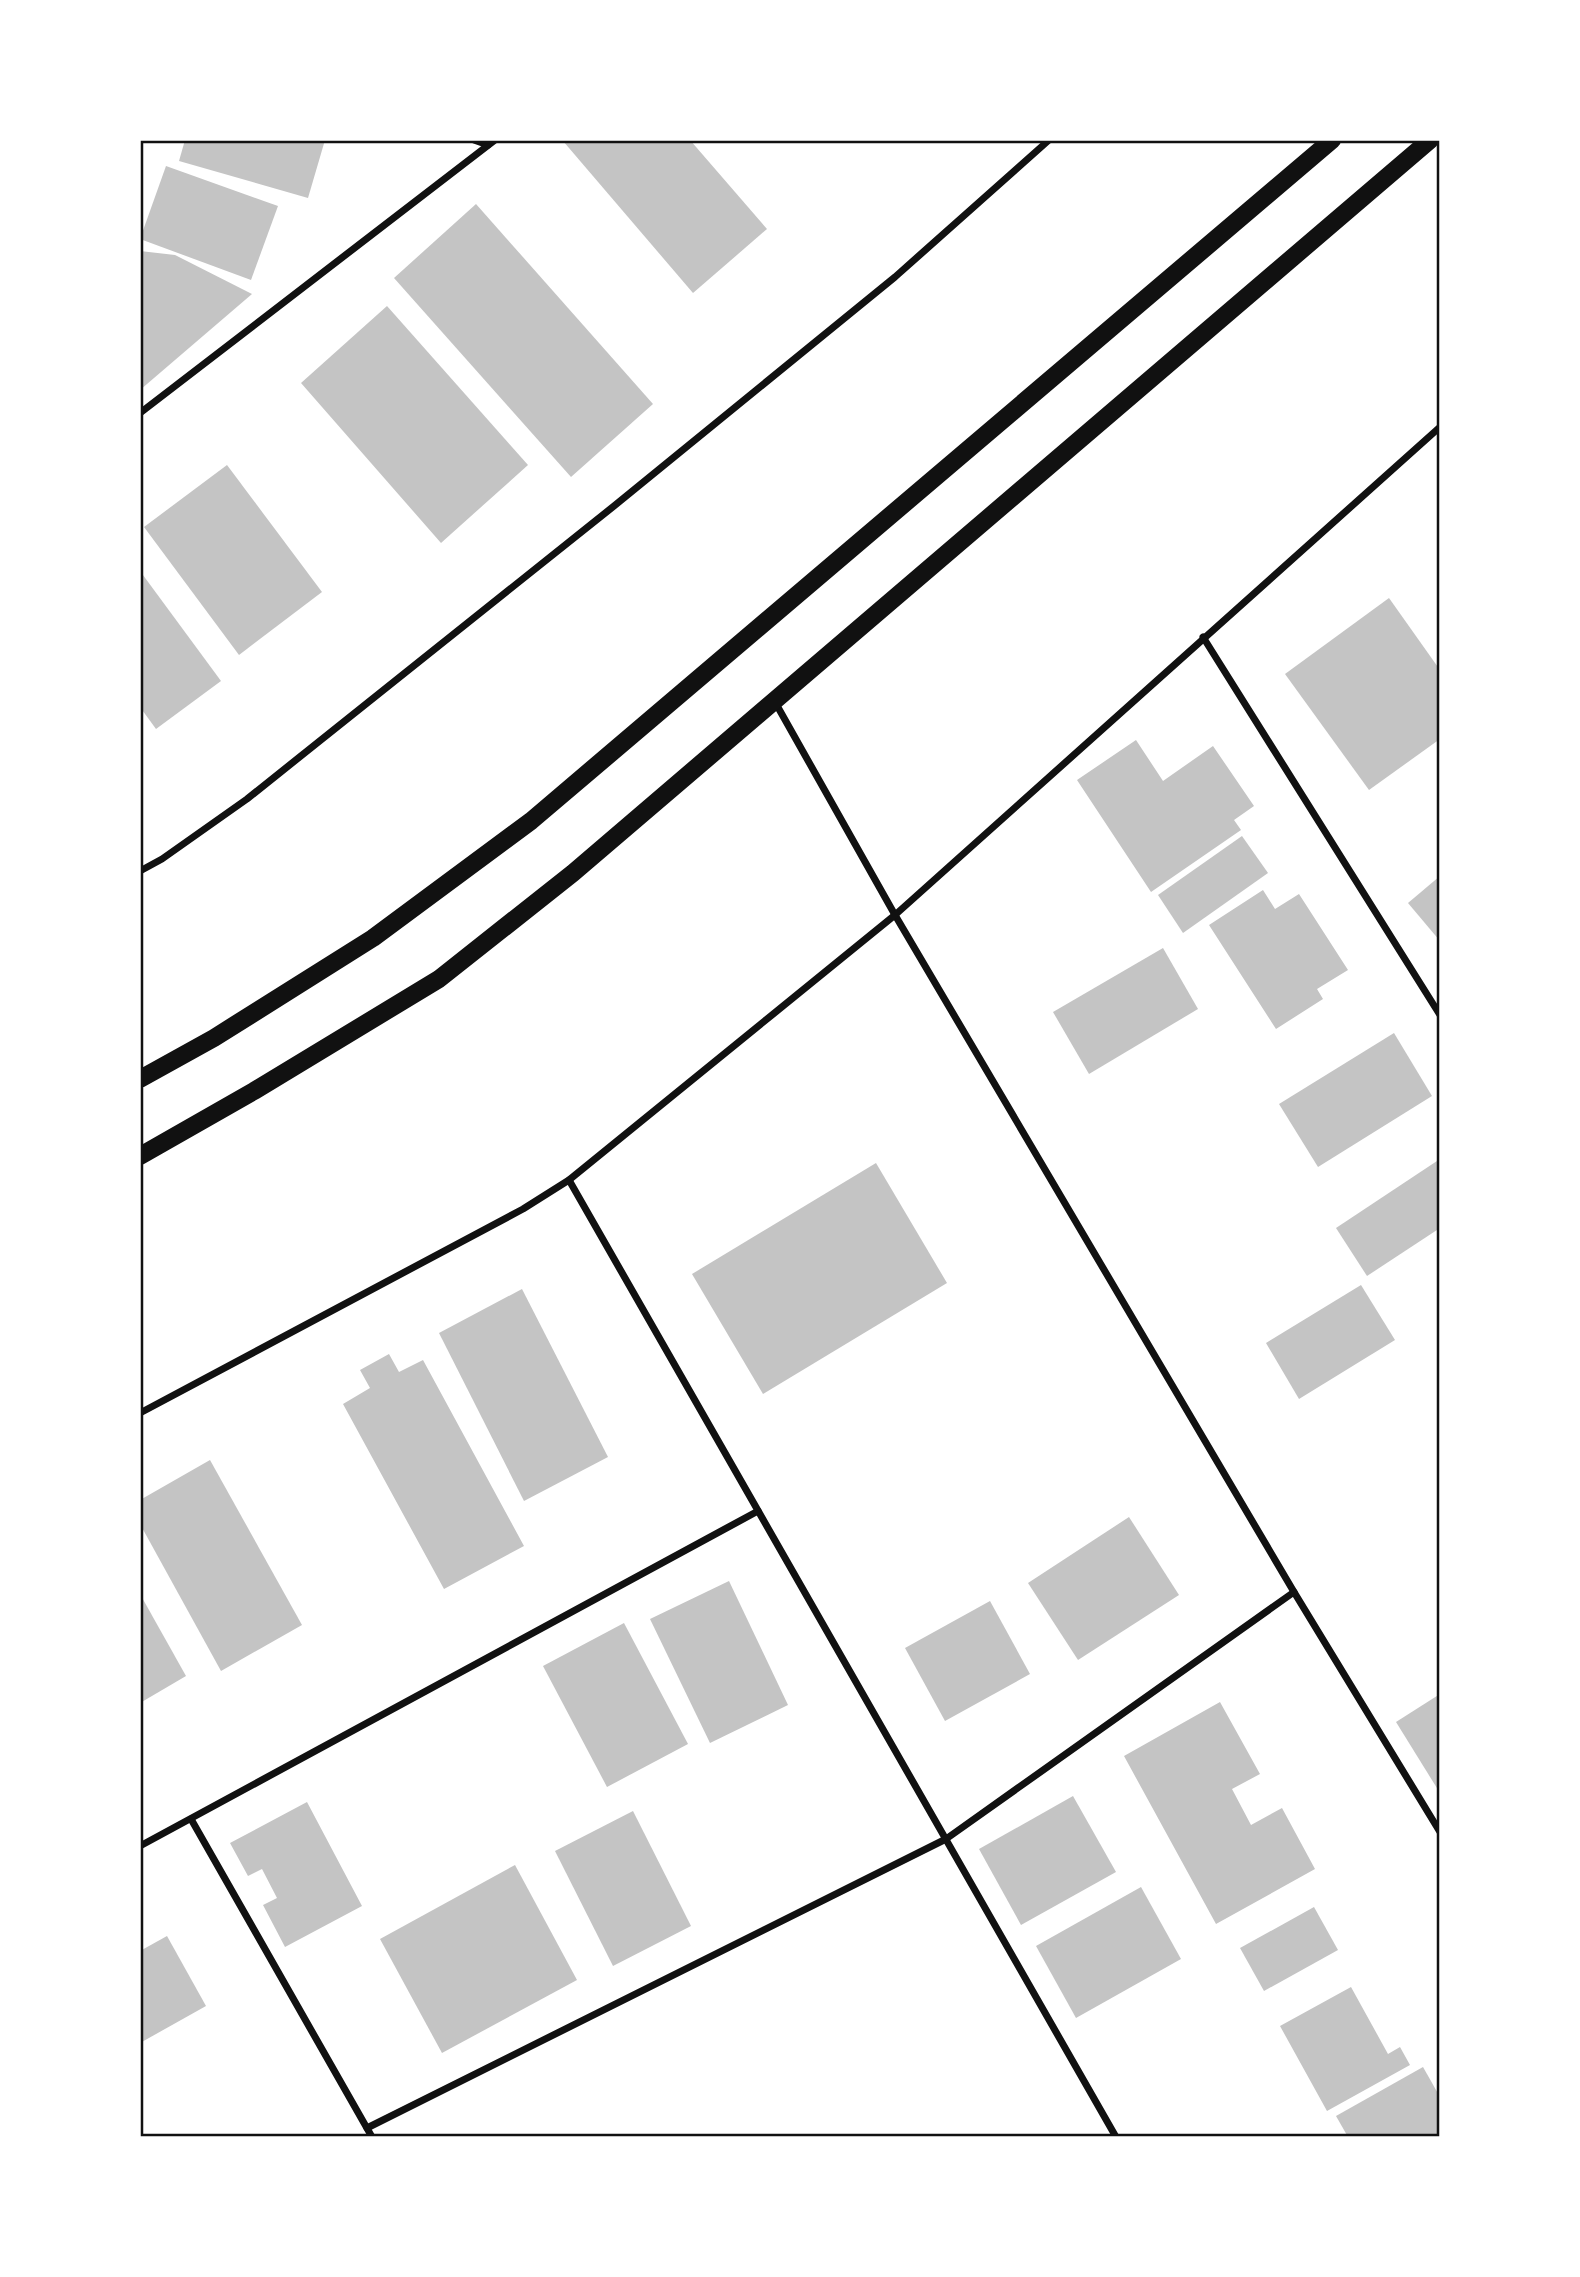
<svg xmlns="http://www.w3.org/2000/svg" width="1580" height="2277" font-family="'Noto Sans',sans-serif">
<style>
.building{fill:#c4c4c4}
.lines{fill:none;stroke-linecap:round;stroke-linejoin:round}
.minor{stroke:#111;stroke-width:7}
.primary{stroke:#111;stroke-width:18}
.neatline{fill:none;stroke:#111;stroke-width:2.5}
</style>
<rect width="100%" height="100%" fill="#fff"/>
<!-- building -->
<g class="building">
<polygon points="185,140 325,140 308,198 179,161"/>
<polygon points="565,140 690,140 767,229 693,293 563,141"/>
<polygon points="166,166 278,206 251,280 140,239"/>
<polygon points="476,204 653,404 571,477 394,278"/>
<polygon points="140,251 175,255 252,294 140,390"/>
<polygon points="387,306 528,465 441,543 301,383"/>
<polygon points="227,465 322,592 239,655 144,527"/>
<polygon points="140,571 221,681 156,729 140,707"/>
<polygon points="1389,598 1440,670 1440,739 1369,790 1285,674"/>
<polygon points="1136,740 1163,781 1213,746 1254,806 1234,820 1241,830 1151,892 1077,780"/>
<polygon points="1242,836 1268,873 1183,933 1158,895"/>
<polygon points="1440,876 1440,941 1408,903"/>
<polygon points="1263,890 1275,909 1299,894 1348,970 1317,989 1323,999 1276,1029 1209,925"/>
<polygon points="1163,948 1198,1009 1089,1074 1053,1012"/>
<polygon points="1394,1033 1432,1096 1318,1167 1279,1104"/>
<polygon points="1440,1159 1440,1228 1367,1276 1336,1228"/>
<polygon points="876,1163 947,1283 763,1394 692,1274"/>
<polygon points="1361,1285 1395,1340 1299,1399 1266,1343"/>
<polygon points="522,1289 608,1457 524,1501 439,1333"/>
<polygon points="389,1354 399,1372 423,1360 524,1546 444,1589 343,1404 370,1388 360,1370"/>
<polygon points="210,1460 302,1625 221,1671 140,1524 140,1500"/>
<polygon points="1129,1517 1179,1595 1078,1660 1028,1583"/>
<polygon points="729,1581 788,1705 710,1743 650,1619"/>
<polygon points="140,1594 186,1676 140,1703"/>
<polygon points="990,1601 1030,1674 945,1721 905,1648"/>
<polygon points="624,1623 688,1744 607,1787 543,1666"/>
<polygon points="1440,1694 1440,1793 1396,1722"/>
<polygon points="1220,1702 1260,1774 1232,1789 1251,1825 1282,1808 1315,1869 1216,1924 1124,1756"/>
<polygon points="1073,1796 1116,1872 1021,1925 979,1849"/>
<polygon points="307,1802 362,1906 285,1947 263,1905 277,1898 262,1869 248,1876 230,1843"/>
<polygon points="633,1811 691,1926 613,1966 555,1851"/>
<polygon points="515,1865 577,1980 442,2053 380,1939"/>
<polygon points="1141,1887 1181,1959 1076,2018 1036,1946"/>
<polygon points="1314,1907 1338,1950 1264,1991 1240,1948"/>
<polygon points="167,1936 206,2006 140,2043 140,1951"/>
<polygon points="1351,1987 1388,2054 1400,2047 1410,2065 1327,2111 1280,2026"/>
<polygon points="1423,2067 1440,2097 1440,2137 1348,2137 1336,2116"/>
</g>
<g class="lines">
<!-- minor -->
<g class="minor">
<polyline points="474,140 488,145"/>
<polyline points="140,413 495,140"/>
<polyline points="1203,637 1440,1015"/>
<polyline points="775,702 895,915 1294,1592 1440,1832"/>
<polyline points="140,871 162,859 247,799 614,506 895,277 1049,140"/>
<polyline points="569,1180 1116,2137"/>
<polyline points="140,1413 523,1209 569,1180 895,915 1440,427"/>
<polyline points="191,1819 372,2137"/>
<polyline points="140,1846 758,1511"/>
<polyline points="367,2128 946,1839 1294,1592"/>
</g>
<!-- primary -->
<g class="primary">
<polyline points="140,1079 214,1038 373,938 531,821 1332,140"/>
<polyline points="140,1156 254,1091 439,979 573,873 1430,140"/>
</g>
</g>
<!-- border -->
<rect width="1580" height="2277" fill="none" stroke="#ffffff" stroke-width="284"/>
<rect x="142" y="142" width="1296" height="1993" class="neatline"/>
</svg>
